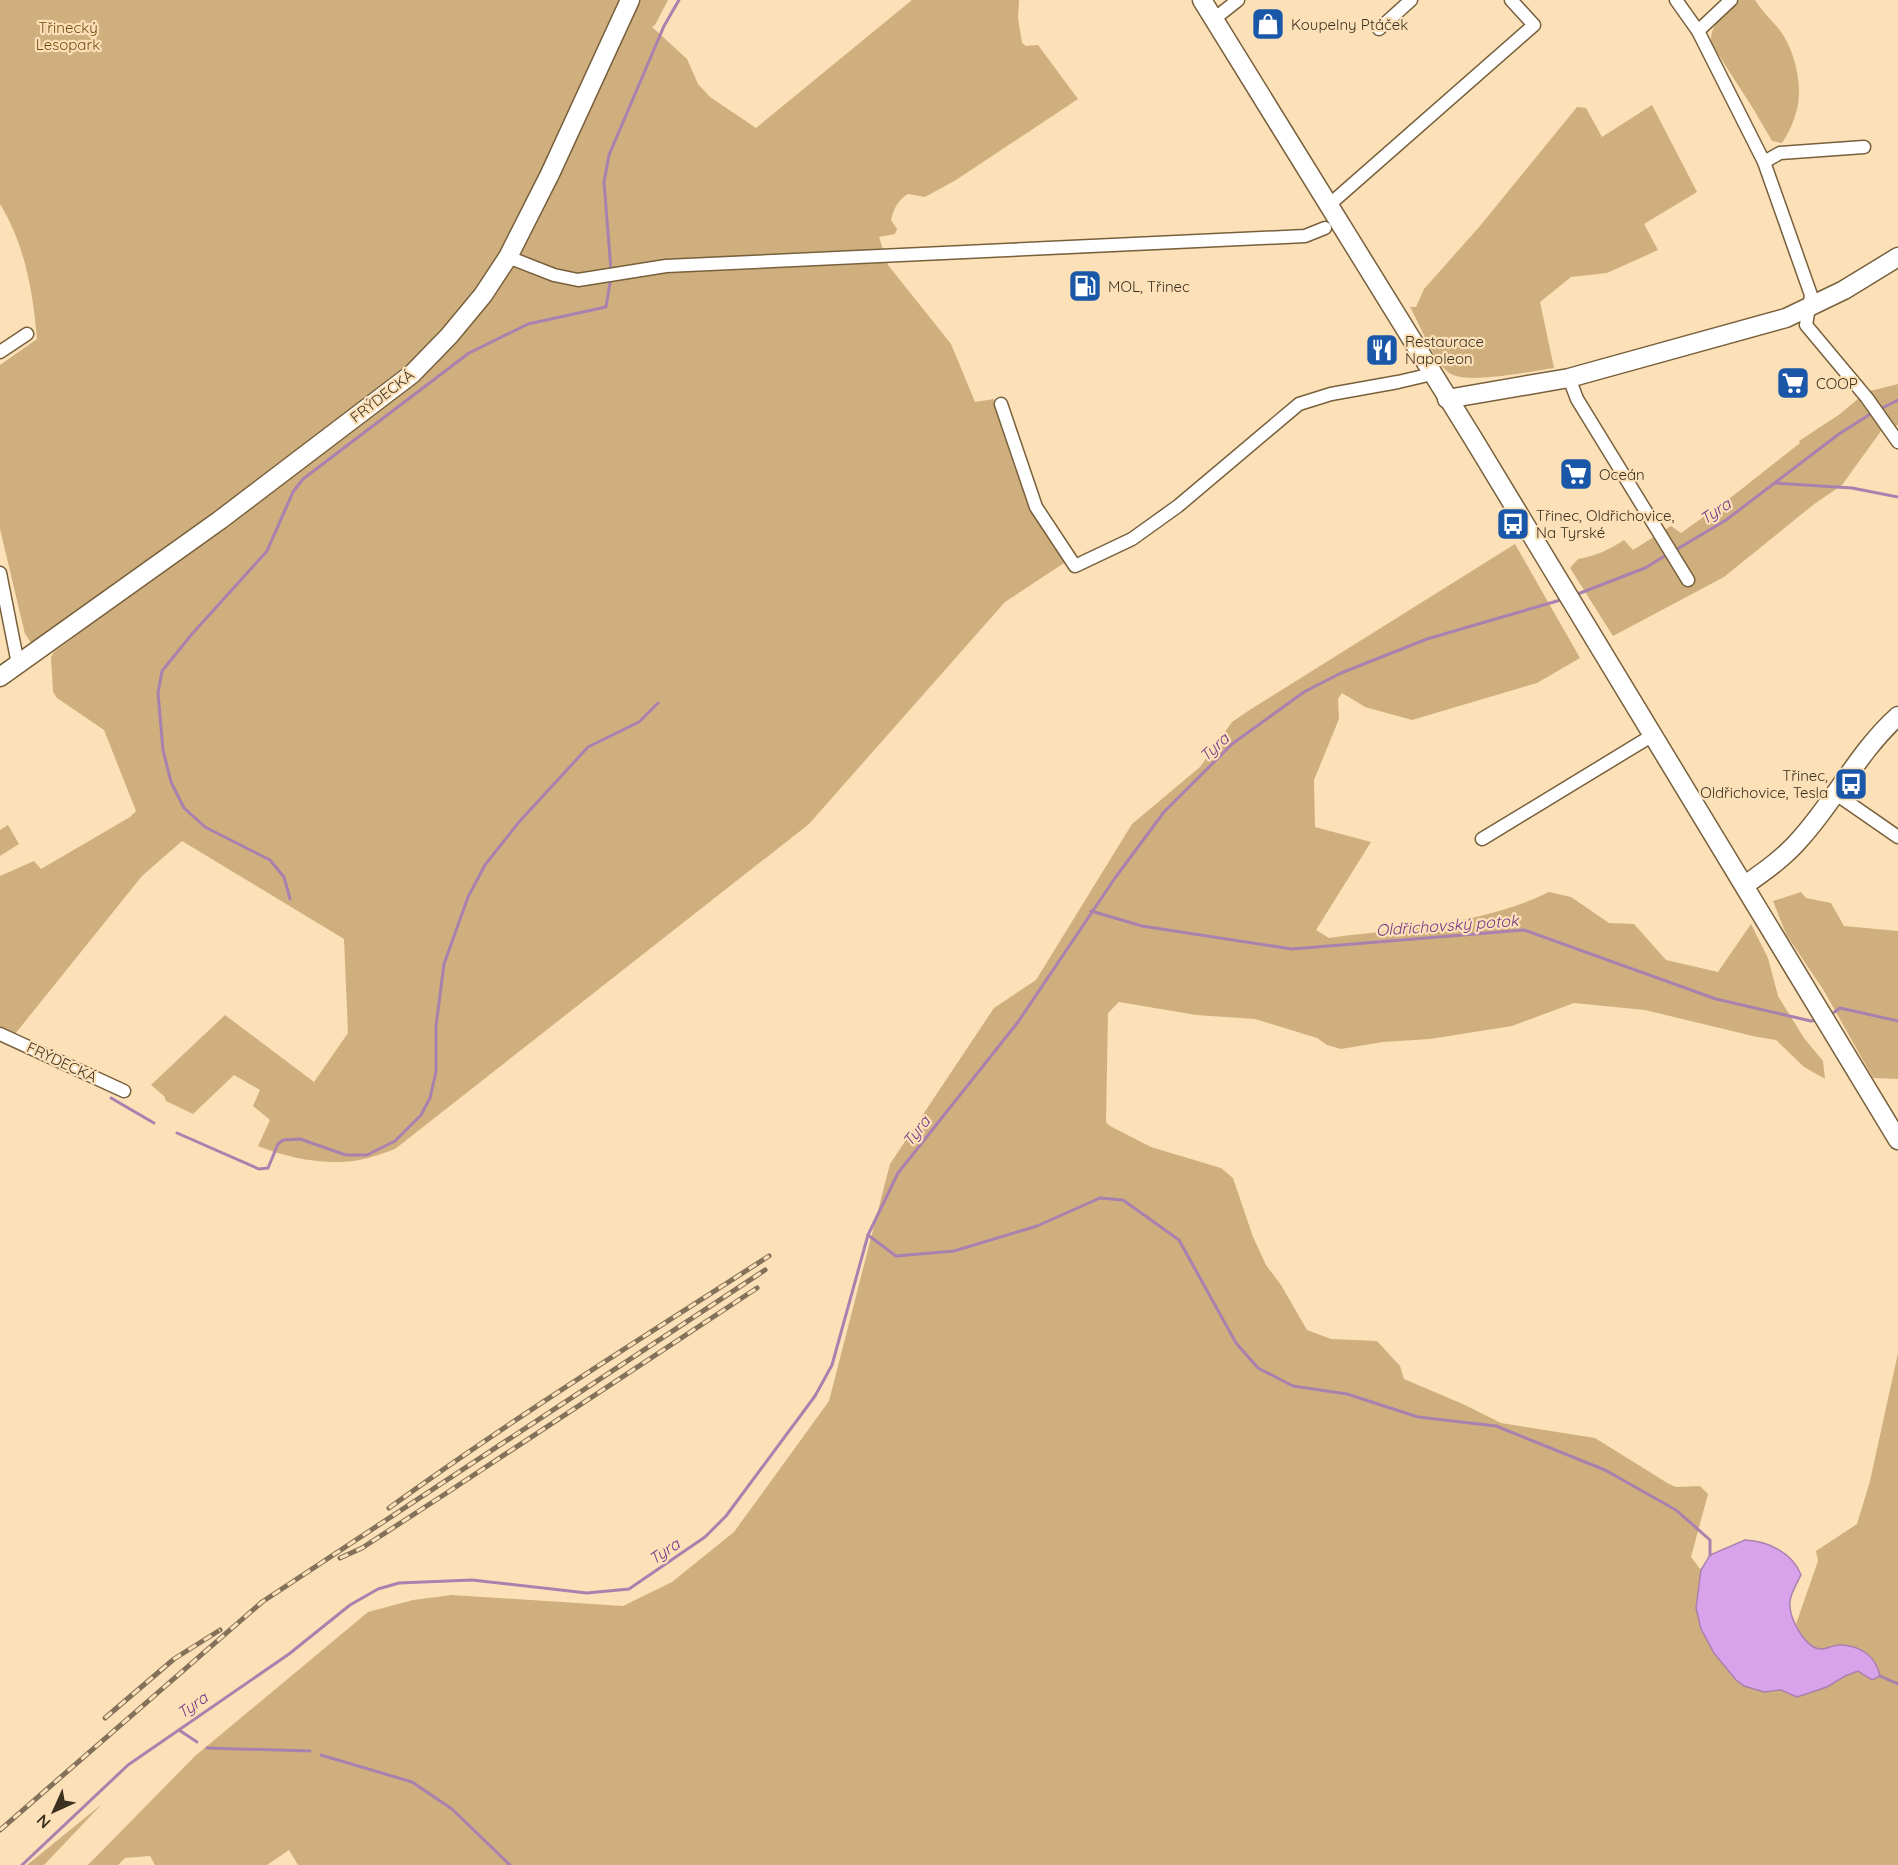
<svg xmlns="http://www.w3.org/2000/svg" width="1898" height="1865" font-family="Quicksand,sans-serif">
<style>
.green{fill:#cfaf7e}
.water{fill:#d8a3ea;stroke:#a981ae;stroke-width:1.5}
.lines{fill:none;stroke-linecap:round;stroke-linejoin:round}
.stream{stroke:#a981ae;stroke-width:3}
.street-casing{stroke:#78603c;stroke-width:15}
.secondary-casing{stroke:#78603c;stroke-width:21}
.street{stroke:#fff;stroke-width:12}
.secondary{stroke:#fff;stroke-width:18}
.rail-casing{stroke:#837259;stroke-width:5}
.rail{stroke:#fce0b8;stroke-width:3;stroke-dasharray:9;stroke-linecap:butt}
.labels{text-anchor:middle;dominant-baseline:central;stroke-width:4.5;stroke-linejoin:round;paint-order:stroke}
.poi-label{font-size:15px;fill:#3c3121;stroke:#fce0b8;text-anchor:start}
.park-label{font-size:15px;fill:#6f4e11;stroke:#fce0b8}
.street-label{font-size:15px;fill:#3c3121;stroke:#fce0b8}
.water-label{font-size:16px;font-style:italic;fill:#743588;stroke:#fce0b8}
</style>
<rect width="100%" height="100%" fill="#fce0b8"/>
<!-- green -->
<g class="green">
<path d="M0 0H621L543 170 502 253 477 290 443 331 406 368 215 513 32 644 25 634 0 529V365L37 339C33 292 25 245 0 204Z"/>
<path d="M639 0H668L655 25 652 27 687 59 698 84 710 97 756 128 912 0H1019L1018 18 1022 43 1026 46 1038 45 1078 99 956 180 925 197 908 194C898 200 894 208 891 220L897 229 895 234 879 237 888 265 951 344 975 402 994 399 1029 499 1064 563 1005 602 809 824 395 1149C383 1153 371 1158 359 1160 327 1166 287 1158 258 1146L270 1120 253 1106 260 1090 234 1075 193 1114 166 1101 164 1096 151 1085 225 1015 314 1082 348 1033 344 939 182 841 142 876 15 1034 0 1028V876L34 861 41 869 130 817 136 811 104 730 57 698 53 692 51 657 54 652 155 576 455 342Z"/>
<path d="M1739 0H1755C1762 11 1770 19 1779 29 1795 50 1804 87 1796 113 1793 124 1788 134 1782 143L1772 141 1754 110 1711 43C1710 23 1725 13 1739 0Z"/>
<path d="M1652 105 1697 192 1644 224 1658 250 1607 273 1571 277 1540 302 1554 368C1532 371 1463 386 1448 372 1432 358 1420 325 1410 307H1416L1424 289 1480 226 1577 107 1586 108 1602 137Z"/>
<path d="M1898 384V425L1881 431 1842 485 1813 505 1724 577 1613 636 1570 568 1578 559C1595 556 1609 550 1624 540L1633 550 1671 526 1681 533 1734 495 1800 443 1799 441 1840 414 1866 392Z"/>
<path d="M1515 544 1580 658 1537 683 1412 720 1365 707 1342 693 1338 699 1339 719 1314 780 1315 827 1371 842 1316 930 1329 938C1403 928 1482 925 1549 892L1571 897 1609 923 1634 924 1666 960 1718 972 1751 924 1768 958 1778 996 1804 1038 1823 1061 1825 1079 1804 1067 1776 1040 1757 1037 1645 1010 1574 1003 1512 1026 1430 1039 1383 1042 1341 1049 1327 1045 1317 1038 1255 1019 1196 1015 1119 1002 1108 1013 1106 1122 1110 1126 1151 1147 1221 1168 1233 1178 1253 1237 1266 1265 1281 1285 1307 1330 1331 1339 1377 1341 1400 1366 1404 1379 1465 1405 1501 1423 1595 1438 1669 1484 1676 1487 1700 1486 1708 1494 1691 1557 1701 1570V1629L1714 1653 1736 1680 1744 1686 1764 1692 1781 1690 1797 1697 1827 1687 1845 1676 1858 1671 1872 1680 1821 1649C1807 1645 1802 1637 1796 1624L1818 1561 1816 1551 1857 1524 1870 1481 1898 1353V1865H298L289 1850 267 1865H155L150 1856 125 1858 118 1865H88L195 1756 368 1612 413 1600 452 1595 623 1606 672 1582 734 1532 829 1401 890 1164 994 1008 1036 980 1132 824 1200 767 1232 722 1248 711Z"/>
<polygon points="8,825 19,844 0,856 0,830"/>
<polygon points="1801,892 1806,898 1831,903 1844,926 1898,931 1898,1079 1873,1078 1824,991 1786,934 1773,901"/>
<polygon points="102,1804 44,1865 26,1865 27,1865"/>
</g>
<!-- water -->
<path class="water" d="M1745 1540C1768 1541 1793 1553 1801 1575 1797 1583 1791 1593 1790 1601 1788 1616 1804 1648 1821 1649 1827 1649 1833 1645 1839 1645 1860 1645 1876 1656 1880 1676L1872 1680 1858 1671 1845 1676 1827 1687 1797 1697 1781 1690 1764 1692 1744 1686 1736 1680 1714 1653 1701 1629 1696 1608 1701 1570 1710 1555Z"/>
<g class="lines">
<!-- stream -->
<g class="stream">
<polyline points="611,270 604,182 609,155 664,26 679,0"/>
<polyline points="1878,410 1898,400"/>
<polyline points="1775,483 1852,488 1898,497"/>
<polyline points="1674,551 1726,520 1839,434 1872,413"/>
<polyline points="1575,595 1645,568 1668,554"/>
<polyline points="290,899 284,877 270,860 205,827 184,808 171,782 163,750 158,693 162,671 192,634 267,551 293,492 303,479 469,353 528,324 606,307 611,277"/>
<polyline points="1091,911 1142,926 1292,949 1524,930 1716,999 1811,1021 1817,1020"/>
<polyline points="1829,1016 1840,1008 1898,1021"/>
<polyline points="111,1098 154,1123"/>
<polyline points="177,1133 259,1169 268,1168 278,1144 283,1140 300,1139 346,1155 367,1155 395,1141 421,1115 430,1098 436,1072 436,1026 444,964 468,897 485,865 519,822 588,747 639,722 658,703"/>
<polyline points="868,1235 896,1256 954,1251 1037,1226 1100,1198 1123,1200 1179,1240 1236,1343 1258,1368 1293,1386 1347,1394 1418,1417 1496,1426 1605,1470 1676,1510 1710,1540 1710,1555"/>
<polyline points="1880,1676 1898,1684"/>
<polyline points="179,1730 197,1742"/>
<polyline points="207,1748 310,1751"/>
<polyline points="321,1755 412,1782 452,1809 510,1865"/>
<polyline points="22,1865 128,1765 289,1654 350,1605 378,1589 399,1583 472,1580 587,1593 629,1589 705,1537 726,1516 815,1396 832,1365 868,1235 898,1173 1018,1022 1115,878 1164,812 1232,744 1304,692 1341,673 1427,639 1564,599"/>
</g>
<!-- street casing -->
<g class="street-casing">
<g id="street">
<polyline points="1676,0 1698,31 1764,162 1811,295 1806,325 1867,398 1898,442"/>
<polyline points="1214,19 1238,0"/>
<polyline points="1379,29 1411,0"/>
<polyline points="1698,31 1731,0"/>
<polyline points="1764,162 1780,153 1864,147"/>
<polyline points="1329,205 1534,25 1511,0"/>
<polyline points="508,257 554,275 578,280 666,266 1305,236 1325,228"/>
<polyline points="0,352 27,334"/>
<polyline points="1569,378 1577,399 1688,580"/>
<polyline points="1001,404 1036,507 1075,566 1132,539 1178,506 1299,404 1331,394 1398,382 1432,374"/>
<polyline points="0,573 18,664"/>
<polyline points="1836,794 1898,837"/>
<polyline points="1482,839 1653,735"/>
<polyline points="0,1034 124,1091"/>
</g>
</g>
<!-- secondary casing -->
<g class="secondary-casing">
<g id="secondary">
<polyline points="1202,0 1474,440 1898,1140"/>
<polyline points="1447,399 1569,378 1786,318 1844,290 1898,257"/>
<polyline points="0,677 220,520 412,374 449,336 483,295 508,257 550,174 630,0"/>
<path d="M1745 885C1765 871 1785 857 1801 838 1836 799 1859 751 1898 716"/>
</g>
</g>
<!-- street -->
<use href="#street" class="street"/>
<!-- secondary -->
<use href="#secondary" class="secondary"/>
<!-- rail casing -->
<g class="rail-casing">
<g id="rail">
<path d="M389 1508C512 1419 642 1338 769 1256"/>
<polyline points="340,1558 362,1548 442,1496 757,1288"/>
<polyline points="105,1718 174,1659 220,1630"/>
<polyline points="0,1830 262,1602 765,1270"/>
</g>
</g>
<!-- rail -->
<use href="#rail" class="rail"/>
</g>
<!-- icons -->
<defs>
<g id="shop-square" transform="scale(1.725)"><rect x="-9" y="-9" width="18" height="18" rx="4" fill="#1a57a8" stroke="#fce0b8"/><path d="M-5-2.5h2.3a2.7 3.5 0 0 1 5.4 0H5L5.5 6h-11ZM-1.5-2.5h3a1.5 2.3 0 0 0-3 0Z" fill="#fff"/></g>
<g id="fuel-square" transform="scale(1.725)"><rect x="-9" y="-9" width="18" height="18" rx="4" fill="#1a57a8" stroke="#fce0b8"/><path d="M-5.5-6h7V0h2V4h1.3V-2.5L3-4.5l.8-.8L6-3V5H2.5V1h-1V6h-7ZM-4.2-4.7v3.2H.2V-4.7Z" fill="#fff"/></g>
<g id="restaurant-square" transform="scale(1.725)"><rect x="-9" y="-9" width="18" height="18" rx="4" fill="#1a57a8" stroke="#fce0b8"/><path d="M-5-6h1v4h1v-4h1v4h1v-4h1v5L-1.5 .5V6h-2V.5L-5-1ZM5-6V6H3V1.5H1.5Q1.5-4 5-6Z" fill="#fff"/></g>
<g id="supermarket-square" transform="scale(1.725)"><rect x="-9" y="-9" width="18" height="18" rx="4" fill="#1a57a8" stroke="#fce0b8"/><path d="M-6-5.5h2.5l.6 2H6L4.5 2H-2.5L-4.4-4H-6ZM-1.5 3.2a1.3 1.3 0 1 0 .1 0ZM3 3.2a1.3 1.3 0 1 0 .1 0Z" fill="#fff"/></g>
<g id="bus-square" transform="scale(1.725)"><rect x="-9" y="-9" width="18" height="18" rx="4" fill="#1a57a8" stroke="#fce0b8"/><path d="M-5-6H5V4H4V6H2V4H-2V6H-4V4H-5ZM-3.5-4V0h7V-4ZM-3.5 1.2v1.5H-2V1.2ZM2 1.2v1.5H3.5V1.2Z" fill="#fff"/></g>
</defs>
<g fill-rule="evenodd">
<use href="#shop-square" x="1268" y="24"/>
<use href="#fuel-square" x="1085" y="286"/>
<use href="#restaurant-square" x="1382" y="350"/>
<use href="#supermarket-square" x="1793" y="383"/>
<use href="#supermarket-square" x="1576" y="474"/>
<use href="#bus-square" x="1513" y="524"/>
<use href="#bus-square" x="1851" y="784"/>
</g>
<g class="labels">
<!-- poi labels -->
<g class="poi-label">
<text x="1291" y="24">Koupelny Ptáček</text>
<text x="1108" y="286">MOL, Třinec</text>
<text x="1405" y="341">Restaurace<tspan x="1405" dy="17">Napoleon</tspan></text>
<text x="1816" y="383">COOP</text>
<text x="1599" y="474">Oceán</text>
<text x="1536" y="515">Třinec, Oldřichovice,<tspan x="1536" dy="17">Na Tyrské</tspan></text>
<text x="1828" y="775" text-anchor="end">Třinec,<tspan x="1828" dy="17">Oldřichovice, Tesla</tspan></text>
</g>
<!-- park labels -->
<g class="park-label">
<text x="68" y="27">Třinecký<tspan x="68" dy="17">Lesopark</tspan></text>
</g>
<!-- street labels -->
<g class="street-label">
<text transform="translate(382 396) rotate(-38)">FRÝDECKÁ</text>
<text transform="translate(62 1062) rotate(25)">FRÝDECKÁ</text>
</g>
<!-- water labels -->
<g class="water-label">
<text transform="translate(1715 511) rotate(-34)">Tyra</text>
<text transform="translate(1214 747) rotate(-43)">Tyra</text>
<text transform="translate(1447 925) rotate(-4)">Oldřichovský potok</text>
<text transform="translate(916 1131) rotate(-52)">Tyra</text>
<text transform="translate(664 1551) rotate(-34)">Tyra</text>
<text transform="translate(192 1705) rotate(-35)">Tyra</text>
</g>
</g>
<!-- north arrow -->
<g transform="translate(54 1811) rotate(225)" stroke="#fce0b8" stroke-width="4.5" paint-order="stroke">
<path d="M0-4.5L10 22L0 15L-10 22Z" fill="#3c3121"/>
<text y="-9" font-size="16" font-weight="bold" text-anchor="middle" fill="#3c3121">N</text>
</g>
</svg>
